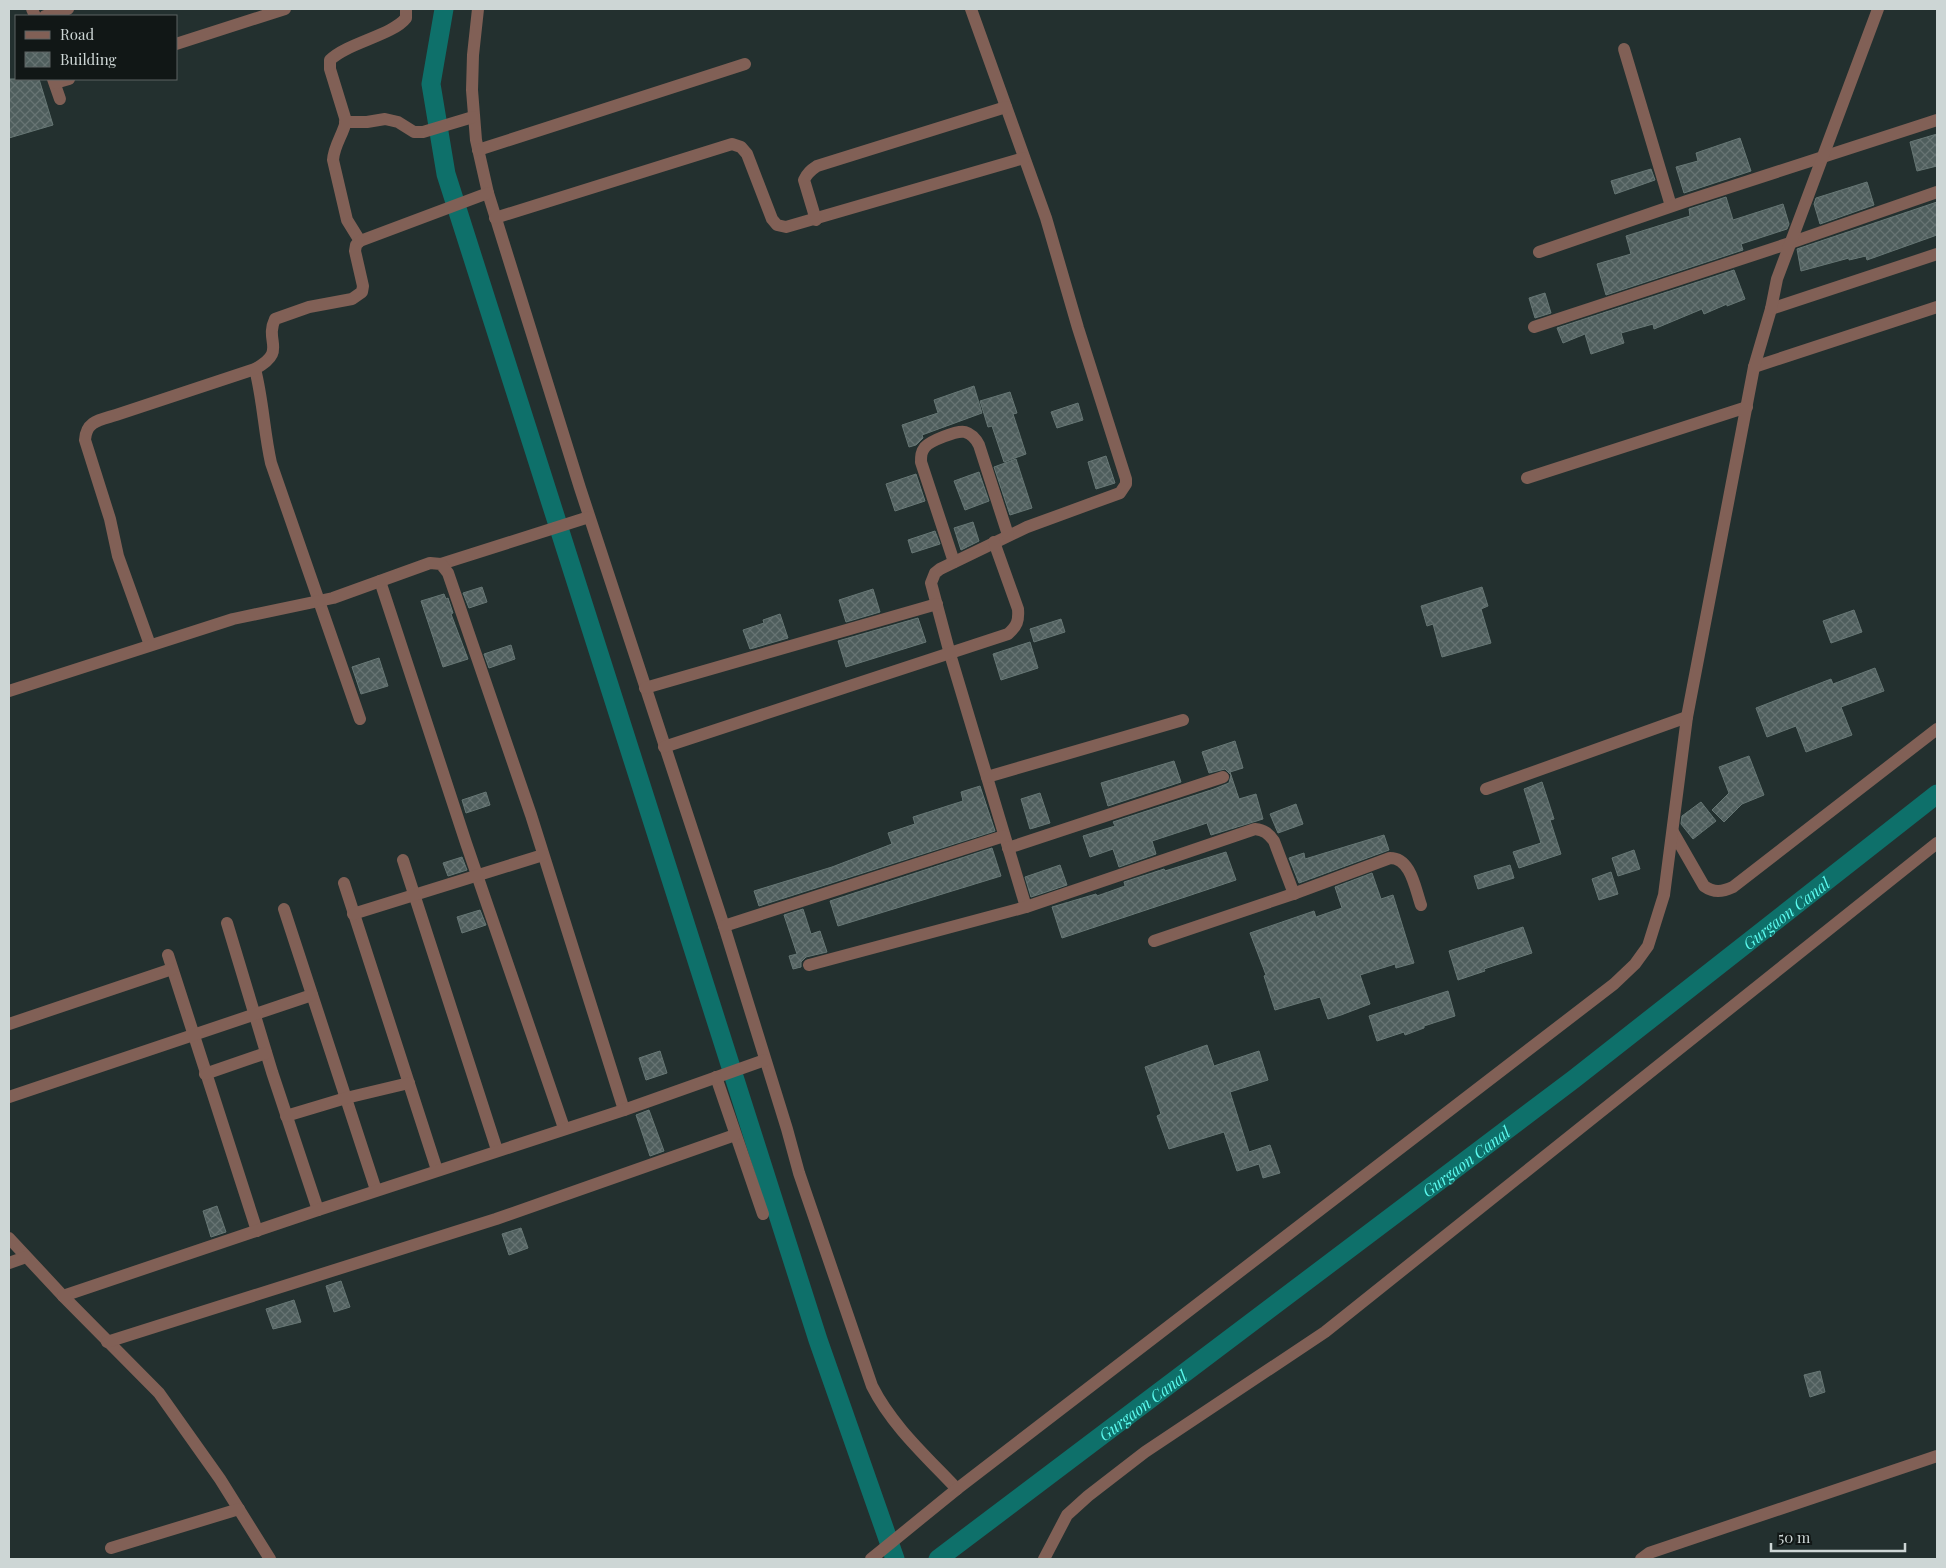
<svg xmlns="http://www.w3.org/2000/svg" width="1946" height="1568" font-family="'Playfair Display',serif">
<style>
.lines{fill:none;stroke-linecap:round;stroke-linejoin:round}
.canal{stroke:#0e706a;stroke-width:19}
.building{fill:url(#building-cross-hatch);stroke:#667674}
.minor{stroke:#816056;stroke-width:12}
.labels{text-anchor:middle;dominant-baseline:central;stroke-width:5;stroke-linejoin:round;paint-order:stroke}
.water-label{font-size:16px;font-style:italic;fill:#5bfaef;stroke:#111716}
</style>
<defs>
<pattern id="building-cross-hatch" width="8" height="8" patternUnits="userSpaceOnUse" patternTransform="scale(1.25)"><rect width="8" height="8" fill="#4f5e5d"/><path d="M0 0l8 8M0 8l8-8" fill="none" stroke="#677473"/></pattern>
</defs>
<rect width="100%" height="100%" fill="#23302f"/>
<g class="lines">
<!-- canal -->
<g class="canal">
<polyline points="444,9 431,84 446,174 818,1340 895,1559"/>
<path id="s1" d="M938 1559 1574 1079 1937 794"/>
</g>
</g>
<!-- building -->
<g class="building">
<polygon points="9,79 39,79 53,125 9,138"/>
<polygon points="1937,134 1937,166 1917,171 1910,142"/>
<polygon points="1740,138 1751,171 1684,193 1676,167 1698,161 1696,153"/>
<polygon points="1651,169 1655,180 1615,194 1611,181"/>
<polygon points="1867,182 1874,205 1820,224 1814,204 1816,198"/>
<polygon points="1726,197 1733,220 1783,204 1789,224 1787,229 1741,244 1743,250 1606,295 1597,264 1631,254 1626,236 1690,216 1689,209"/>
<polygon points="1937,202 1937,235 1867,260 1866,256 1849,260 1849,258 1801,271 1797,249"/>
<polygon points="1734,270 1745,299 1727,306 1727,304 1704,314 1702,309 1654,329 1653,324 1621,333 1624,343 1591,354 1585,334 1563,343 1557,328"/>
<polygon points="1545,293 1551,313 1535,318 1529,298"/>
<polygon points="974,386 982,413 922,435 923,438 916,445 909,447 902,425 938,413 934,400"/>
<polygon points="1010,392 1017,413 1013,414 1026,454 1004,462 992,426 988,427 980,401"/>
<polygon points="1078,403 1083,420 1057,428 1051,412"/>
<polygon points="1106,456 1115,483 1096,489 1088,462"/>
<polygon points="1016,459 1032,508 1010,515 994,467"/>
<polygon points="979,472 989,501 965,510 954,481"/>
<polygon points="916,474 925,501 895,511 886,484"/>
<polygon points="973,522 979,541 961,550 954,528"/>
<polygon points="935,531 940,544 912,553 908,540"/>
<polygon points="482,587 487,602 469,608 463,593"/>
<polygon points="1482,587 1488,606 1481,609 1491,643 1442,657 1433,624 1427,626 1421,606"/>
<polygon points="873,589 880,612 846,622 839,600"/>
<polygon points="444,594 446,599 448,598 453,613 451,614 468,659 443,667 421,601"/>
<polygon points="1854,610 1862,632 1831,643 1823,621"/>
<polygon points="780,614 788,638 750,649 743,630 764,623 763,620"/>
<polygon points="918,618 926,642 846,667 838,641"/>
<polygon points="1061,619 1065,632 1034,642 1030,629"/>
<polygon points="1030,642 1038,668 1001,680 993,654"/>
<polygon points="511,645 515,659 489,668 484,654"/>
<polygon points="379,658 388,686 361,694 352,667"/>
<polygon points="1875,668 1884,691 1841,707 1852,735 1806,752 1796,726 1767,737 1756,708 1831,679 1833,684"/>
<polygon points="1235,741 1243,768 1230,772 1239,799 1256,794 1263,819 1211,835 1207,823 1152,841 1156,854 1119,867 1113,849 1090,857 1083,836 1115,826 1113,822 1214,789 1229,783 1231,775 1225,769 1209,773 1202,752"/>
<polygon points="1749,756 1764,795 1742,804 1724,822 1712,810 1729,793 1719,767"/>
<polygon points="1174,761 1181,782 1108,806 1101,783"/>
<polygon points="1542,782 1554,819 1550,820 1561,854 1519,868 1513,852 1541,843 1524,789"/>
<polygon points="980,786 995,831 759,906 754,891 832,867 892,844 888,833 915,824 913,817 963,801 961,792"/>
<polygon points="486,792 490,805 466,813 462,800"/>
<polygon points="1040,793 1050,823 1030,829 1021,799"/>
<polygon points="1701,802 1716,821 1693,839 1681,824 1682,816"/>
<polygon points="1296,804 1303,824 1278,833 1270,814"/>
<polygon points="1384,835 1389,850 1299,883 1289,858 1304,853 1305,859"/>
<polygon points="992,848 1001,876 838,926 830,901"/>
<polygon points="1634,850 1640,869 1618,876 1612,858"/>
<polygon points="1226,852 1236,880 1062,938 1052,907 1096,894 1097,896 1125,886 1124,882 1161,870 1164,869 1165,871"/>
<polygon points="462,857 467,870 448,876 443,863"/>
<polygon points="1060,865 1067,885 1031,897 1025,877"/>
<polygon points="1510,865 1514,878 1478,889 1474,876"/>
<polygon points="1611,872 1618,894 1599,900 1592,879"/>
<polygon points="1372,873 1381,899 1393,895 1414,963 1396,968 1395,964 1360,975 1370,1004 1341,1015 1328,1019 1320,997 1275,1010 1264,976 1266,975 1250,933 1314,911 1316,917 1342,908 1335,887"/>
<polygon points="803,909 811,934 820,931 827,952 806,957 801,962 801,967 793,969 789,956 797,954 784,915"/>
<polygon points="480,910 486,925 462,933 457,917"/>
<polygon points="1523,927 1532,953 1484,969 1485,971 1458,980 1449,951"/>
<polygon points="1448,991 1455,1016 1424,1026 1424,1028 1405,1035 1404,1032 1377,1041 1369,1016"/>
<polygon points="1207,1045 1214,1066 1259,1051 1268,1080 1230,1092 1249,1152 1270,1145 1280,1173 1263,1178 1259,1164 1237,1171 1224,1132 1169,1149 1157,1116 1161,1114 1145,1067"/>
<polygon points="660,1051 667,1073 646,1080 639,1058"/>
<polygon points="649,1110 664,1151 650,1156 636,1115"/>
<polygon points="217,1206 226,1232 211,1237 203,1211"/>
<polygon points="521,1228 528,1248 509,1255 502,1234"/>
<polygon points="341,1281 350,1307 334,1312 326,1286"/>
<polygon points="294,1300 301,1322 273,1329 266,1309"/>
<polygon points="1820,1371 1825,1392 1810,1397 1804,1375"/>
</g>
<g class="lines">
<!-- minor -->
<g class="minor">
<polyline points="32,9 35,16"/>
<path d="M478 9 473 55 472 90 476 140 488 193 580 488 724 926 787 1129 799 1173 872 1386C892 1426 927 1457 957 1489"/>
<polyline points="971,9 1046,218 1078,328 1126,479 1126,484 1120,493 1027,527 940,569 935,573 931,583 950,654 1026,907"/>
<polyline points="45,16 68,9"/>
<polyline points="176,44 285,9"/>
<polyline points="1624,49 1671,206"/>
<polyline points="53,79 60,99"/>
<polyline points="55,83 69,79"/>
<polyline points="345,122 367,122 385,119 398,122 414,132 423,132 473,117"/>
<polyline points="478,150 745,64"/>
<polyline points="495,218 732,144 741,147 747,154 772,219 777,225 786,227 1024,158"/>
<path d="M816 220 804 180C807 173 811 170 817 166L1006 107"/>
<path d="M360 241 347 220 333 160C334 145 343 135 346 121L330 69V60C347 43 393 35 406 18V9"/>
<polyline points="1539,252 1687,201 1937,120"/>
<polyline points="1771,309 1937,254"/>
<polyline points="1534,327 1790,243 1937,192"/>
<polyline points="1754,367 1937,307"/>
<path d="M255 369C263 400 264 432 271 463L360 719"/>
<polyline points="1527,478 1747,407"/>
<path d="M954 562 921 462C921 456 921 452 925 447 930 441 957 430 965 432 972 434 976 439 979 445L1008 535"/>
<polyline points="441,564 589,517"/>
<polyline points="380,581 466,843 564,1128"/>
<path d="M150 645 118 556 110 519 85 440C86 421 100 420 116 415L255 369C288 351 264 342 275 319L309 307 352 299 362 292 363 286 355 251 356 245 360 241 488 193"/>
<polyline points="645,688 937,604"/>
<polyline points="9,691 233,619 333,598 430,563 441,564 448,573 531,815 624,1110"/>
<path d="M664 747 1008 634C1017 626 1019 621 1018 609L994 542"/>
<polyline points="987,777 1183,720"/>
<polyline points="1486,789 1687,717"/>
<path d="M1673 832 1704 886C1714 893 1722 892 1733 887L1937 729"/>
<polyline points="1008,848 1223,777"/>
<polyline points="403,860 497,1150"/>
<polyline points="344,883 437,1170"/>
<polyline points="284,909 376,1190"/>
<polyline points="353,914 543,855"/>
<polyline points="227,923 272,1072 318,1210"/>
<polyline points="724,926 1004,836"/>
<path d="M1154 941 1293 894 1390 858C1411 858 1415 888 1421 905"/>
<polyline points="168,955 257,1231"/>
<path d="M809 965 1026 907 1255 829C1264 830 1268 833 1274 841L1294 894"/>
<polyline points="9,1024 172,969"/>
<polyline points="205,1074 266,1053"/>
<polyline points="716,1077 763,1214"/>
<polyline points="9,1097 312,995"/>
<polyline points="286,1116 346,1098 409,1083"/>
<polyline points="9,1238 63,1296 159,1393 220,1479 270,1559"/>
<polyline points="9,1263 26,1257"/>
<polyline points="63,1296 318,1210 624,1110 765,1060"/>
<polyline points="107,1342 496,1219 735,1135"/>
<polyline points="111,1548 239,1509"/>
<polyline points="871,1559 957,1489 1614,984 1635,964 1648,946 1664,895 1687,717 1754,367 1771,309 1777,279 1878,9"/>
<polyline points="1044,1559 1067,1515 1088,1496 1145,1452 1325,1332 1937,843"/>
<polyline points="1641,1559 1649,1553 1937,1456"/>
</g>
</g>
<g class="labels">
<!-- water labels -->
<g class="water-label">
<text stroke="none"><textPath href="#s1" startOffset="1066">Gurgaon Canal</textPath></text>
<text stroke="none"><textPath href="#s1" startOffset="661">Gurgaon Canal</textPath></text>
<text stroke="none"><textPath href="#s1" startOffset="256">Gurgaon Canal</textPath></text>
</g>
</g>
<!-- border -->
<rect width="1946" height="1568" fill="none" stroke="#cdd6d5" stroke-width="20"/>
<!-- legend -->
<rect x="15" y="15" width="162" height="65" fill="#111716" stroke="#5c6362"/>
<rect x="25" y="31" width="25" height="8" fill="#816056" stroke="#5c6362"/>
<text x="60" y="40" font-size="15" fill="#cdd6d5">Road</text>
<rect x="25" y="52" width="25" height="15" fill="url(#building-cross-hatch)" stroke="#5c6362"/>
<text x="60" y="65" font-size="15" fill="#cdd6d5">Building</text>
<!-- scale -->
<path d="M1771 1543v8h134v-8" fill="none" stroke="#cdd6d5" stroke-width="2.5"/>
<text x="1778" y="1543" font-size="15" fill="#cdd6d5" stroke="#111716" stroke-width="4" paint-order="stroke">50 m</text>
</svg>
